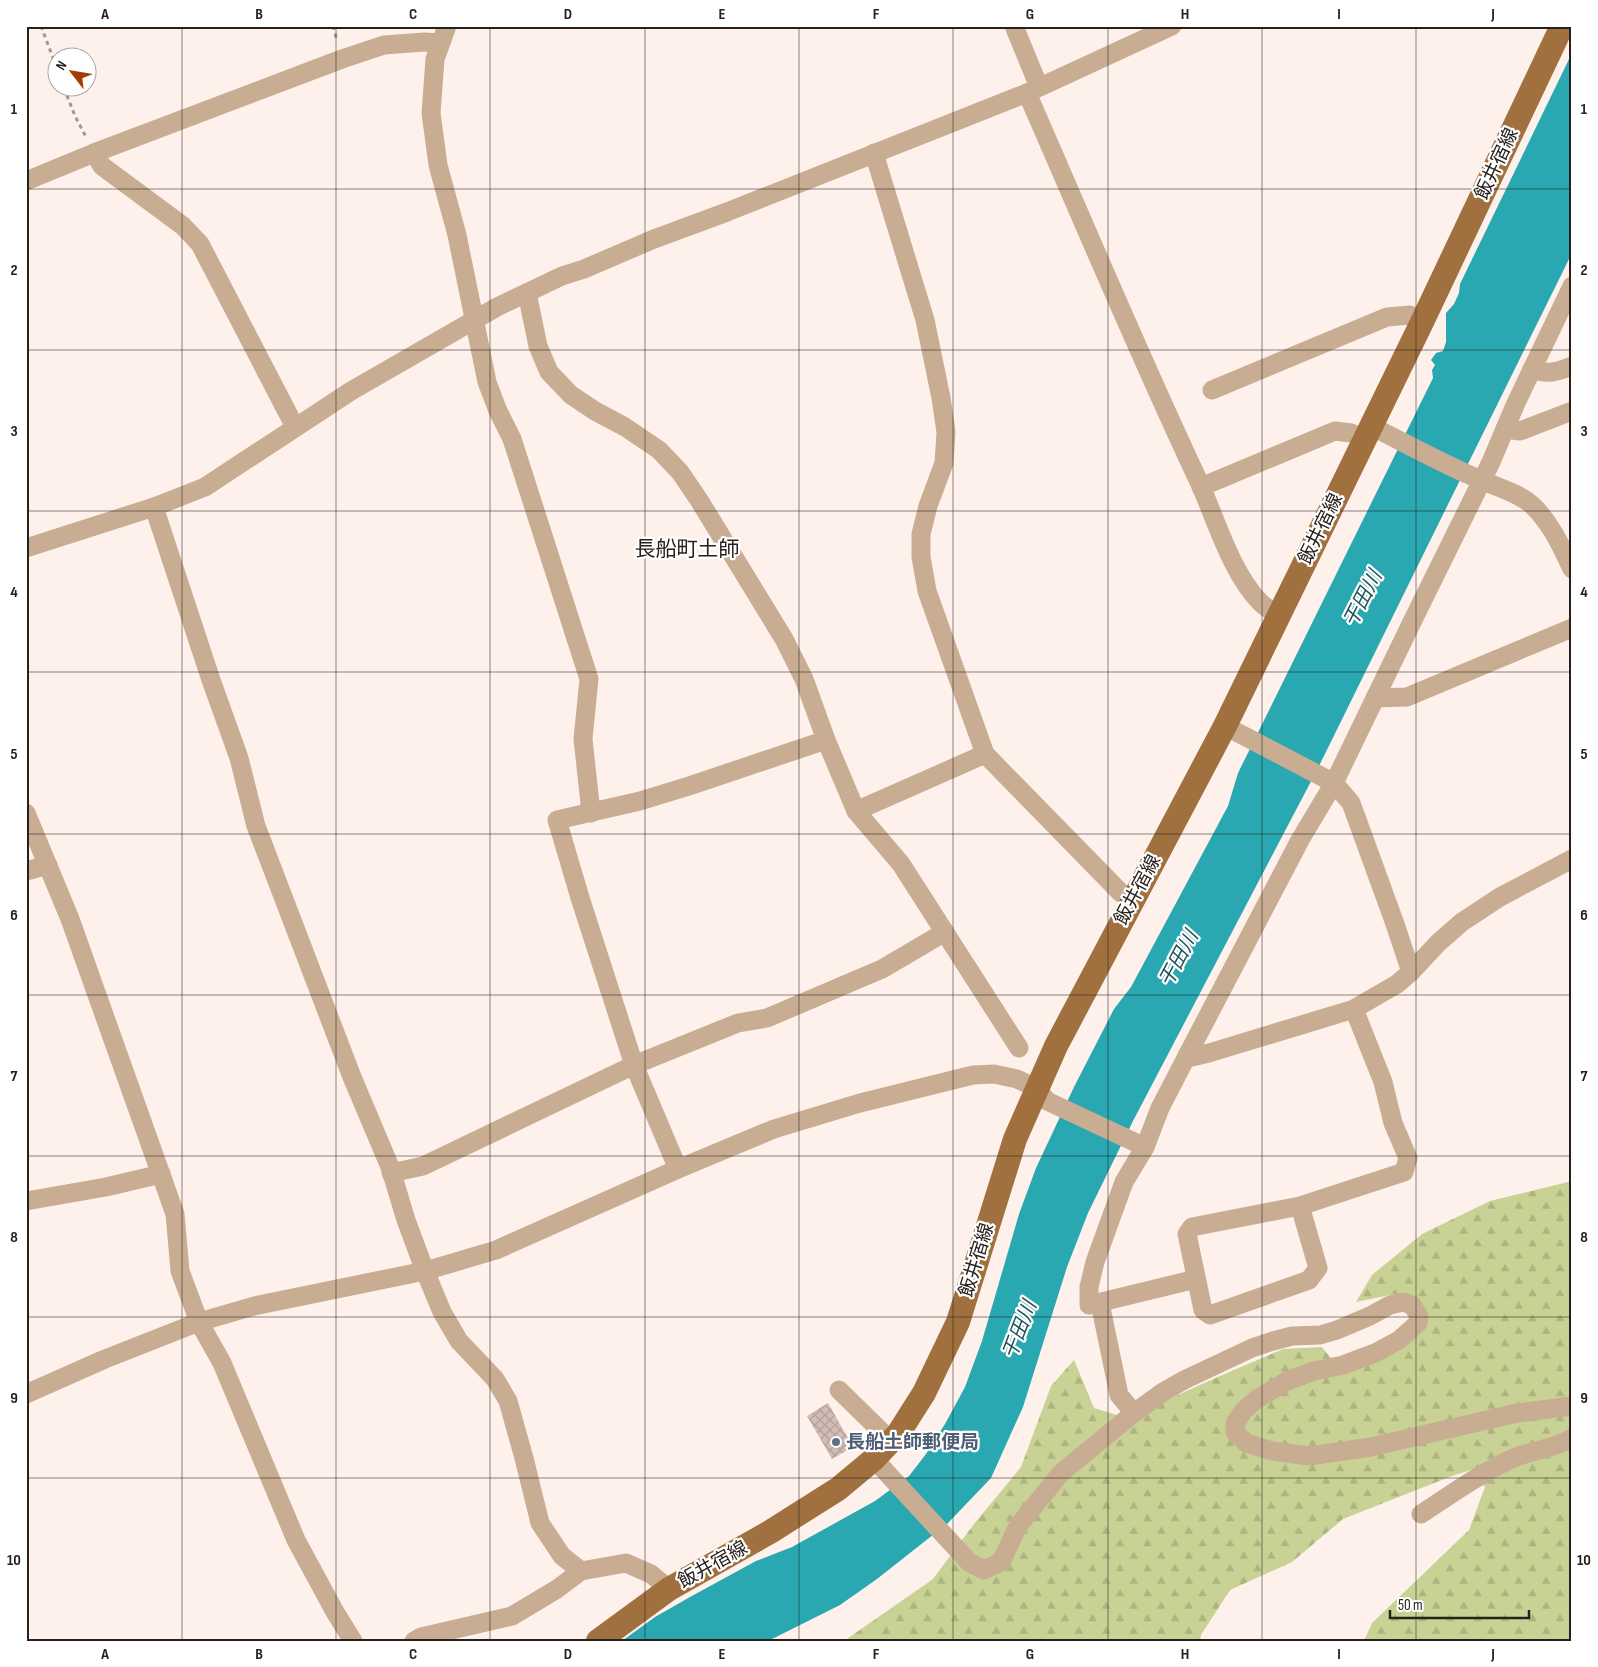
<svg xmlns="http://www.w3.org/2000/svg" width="1598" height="1667" font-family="'Sofia Sans Condensed','Noto Sans JP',sans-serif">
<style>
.forest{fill:url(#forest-firs)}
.water{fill:#29a8b1}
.building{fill:url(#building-cross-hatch)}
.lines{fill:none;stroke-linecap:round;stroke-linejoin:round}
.path{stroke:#a09692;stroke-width:3;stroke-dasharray:4 4;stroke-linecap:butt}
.minor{stroke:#c8ad93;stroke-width:19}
.major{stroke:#a0713f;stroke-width:24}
.grid{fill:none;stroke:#28201d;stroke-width:1;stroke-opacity:0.55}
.service-dot{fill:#5c6f8a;stroke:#fff;stroke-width:2}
.labels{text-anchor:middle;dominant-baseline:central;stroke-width:4.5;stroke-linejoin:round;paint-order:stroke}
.street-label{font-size:19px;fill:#28201d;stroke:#fff}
.service-label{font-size:19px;font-weight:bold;fill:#4e5e75;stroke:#fff;text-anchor:start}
.water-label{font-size:20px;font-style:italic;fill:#215357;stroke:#fff}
.quarter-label{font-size:21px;fill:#28201d;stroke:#fff}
.neatline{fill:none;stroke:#28201d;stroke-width:2}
.grid-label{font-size:16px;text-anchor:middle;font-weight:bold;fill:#28201d}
</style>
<defs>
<pattern id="forest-firs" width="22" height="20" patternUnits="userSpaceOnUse" patternTransform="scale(1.25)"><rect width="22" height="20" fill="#c9d295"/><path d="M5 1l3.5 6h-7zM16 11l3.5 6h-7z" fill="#adb480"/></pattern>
<pattern id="building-cross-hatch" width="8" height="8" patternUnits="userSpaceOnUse" patternTransform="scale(1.25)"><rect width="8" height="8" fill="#d1bdb5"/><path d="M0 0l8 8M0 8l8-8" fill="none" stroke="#b3a29b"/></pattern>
</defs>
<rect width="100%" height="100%" fill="#fef1ec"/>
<!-- forest -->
<polygon class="forest" points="1572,1181 1572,1641 1364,1641 1372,1623 1469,1530 1485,1487 1471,1470 1452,1476 1343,1519 1292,1562 1230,1590 1201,1635 1200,1641 844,1641 933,1579 974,1524 1021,1467 1051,1386 1074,1360 1094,1408 1127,1418 1213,1379 1283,1349 1322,1347 1341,1371 1425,1323 1414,1301 1395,1294 1356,1302 1372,1275 1422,1234 1490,1201"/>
<!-- water -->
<polygon class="water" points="1572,53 1572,253 1318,768 1133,1121 1088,1213 1067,1267 1023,1407 991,1478 948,1523 877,1579 840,1605 768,1641 622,1641 655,1617 690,1597 756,1561 792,1547 875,1501 909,1476 926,1454 945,1424 965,1387 982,1341 1019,1214 1036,1168 1074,1087 1114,1009 1131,987 1228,806 1238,773 1433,378 1432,370 1435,365 1431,360 1436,353 1443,351 1446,342 1446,313 1454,304 1459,293 1460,284"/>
<!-- building -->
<polygon class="building" points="828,1403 853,1447 832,1459 807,1416"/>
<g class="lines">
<!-- path -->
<g class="path">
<polyline points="41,26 58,71"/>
<polyline points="333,26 337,41"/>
<polyline points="64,88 75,116 86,137"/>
</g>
<!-- minor -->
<g class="minor">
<polyline points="447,26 435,59 431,113 438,165 457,235 487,382 498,411 512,439 589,679 583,739 591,813"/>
<polyline points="1014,26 1039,87"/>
<path d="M1027 93C1084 223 1139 355 1200 484 1216 520 1232 574 1260 602 1265 607 1272 611 1278 616"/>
<polyline points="94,153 102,166 183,226 200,244 295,427"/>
<polyline points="874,153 925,320 941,398 946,432 944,463 928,506 921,534 921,557 927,591 985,754"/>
<polyline points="26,181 94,153 342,59 384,45 424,42 440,43"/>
<polyline points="527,293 538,346 549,372 571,395 595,411 625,427 659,450 680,472 699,500 784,639 804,679 826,740"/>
<path d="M1532 369C1547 375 1557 372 1572 366"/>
<polyline points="1212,390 1387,317 1410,315 1423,320"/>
<path d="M1371 426C1405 443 1439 462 1474 477 1490 485 1518 492 1532 505 1551 523 1561 546 1572 569"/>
<polyline points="1505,429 1520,431 1572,411"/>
<polyline points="1201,487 1335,431 1351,433 1365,439"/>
<polyline points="154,507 211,680 239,758 256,826 352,1077 390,1167 406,1220 425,1271 442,1312 459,1341 495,1379 508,1401 524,1458 540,1523 562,1556 581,1571"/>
<polyline points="26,548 154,507 205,487 351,391 497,307 562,276 584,269 654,239 727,212 1027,93 1172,26"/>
<polyline points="1375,698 1407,697 1572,628"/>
<polyline points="1225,726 1334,783 1351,803 1395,924 1411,972"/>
<polyline points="26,813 70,919 175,1214 180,1271 199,1322 222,1363 296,1540 335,1612 353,1641"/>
<polyline points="26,871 48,865"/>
<polyline points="1019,1048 901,864 856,811 985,754 1121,893 1133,900"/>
<polyline points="1188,1054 1192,1057 1209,1053 1354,1009 1397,984 1411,972 1438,943 1462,922 1500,897 1572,859"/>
<polyline points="1145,1147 1124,1182 1095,1262 1089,1287 1089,1305 1196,1279"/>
<polyline points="678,1169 634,1065 581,901 557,820 640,801 689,786 826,740 856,811"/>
<polyline points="391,1173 423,1166 634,1065 738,1023 767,1018 882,969 945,932"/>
<polyline points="26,1201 106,1187 161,1174"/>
<polyline points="1300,1206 1318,1268 1309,1280 1210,1315 1203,1310 1187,1234 1192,1227 1300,1206 1404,1172 1408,1158 1393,1123 1383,1082 1354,1009"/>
<polyline points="1100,1303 1119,1395 1134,1413"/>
<polyline points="839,1390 891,1441"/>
<polyline points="26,1394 105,1359 199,1322 254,1306 425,1271 496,1250 678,1169 774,1129 860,1103 973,1075 994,1074 1017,1079 1036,1088 1047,1101 1145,1147 1160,1108 1188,1054 1300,840 1334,783 1411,624 1491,462 1516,403 1572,286"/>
<polyline points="874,1459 969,1562 984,1570 1001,1562 1018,1526 1061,1473 1134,1413 1163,1392 1184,1380 1252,1348 1273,1341 1292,1336 1320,1335 1337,1330 1370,1316 1390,1305 1403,1302 1412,1305 1419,1316 1418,1323 1399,1340 1375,1353 1343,1365 1314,1371 1287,1381 1257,1399 1243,1411 1235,1424 1235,1432 1246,1443 1272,1451 1309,1456 1371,1447 1517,1413 1572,1406"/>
<path d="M1421 1514C1450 1495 1482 1472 1514 1458 1532 1450 1554 1449 1572 1438"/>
<polyline points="414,1641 421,1637 512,1616 557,1589 581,1571 626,1563 651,1574 669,1589"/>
</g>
<!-- major -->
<polyline class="major" points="598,1641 669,1589 770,1532 838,1489 874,1459 891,1441 898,1434 924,1393 958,1322 1015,1139 1056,1046 1225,726 1423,320 1562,26"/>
</g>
<!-- grid -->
<path class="grid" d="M182 26V1641M336 26V1641M490 26V1641M645 26V1641M799 26V1641M953 26V1641M1108 26V1641M1262 26V1641M1416 26V1641M26 189H1572M26 350H1572M26 511H1572M26 672H1572M26 834H1572M26 995H1572M26 1156H1572M26 1317H1572M26 1478H1572"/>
<!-- markers -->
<circle class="service-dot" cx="836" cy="1442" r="5"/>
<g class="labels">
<!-- street labels -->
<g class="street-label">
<text transform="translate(1497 164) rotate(-65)">飯井宿線</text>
<text transform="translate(1321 529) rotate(-64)">飯井宿線</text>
<text transform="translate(1138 890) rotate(-62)">飯井宿線</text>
<text transform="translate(977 1260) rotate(-73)">飯井宿線</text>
<text transform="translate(713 1565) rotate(-29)">飯井宿線</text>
</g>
<!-- service labels -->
<g class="service-label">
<text x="846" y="1442">長船土師郵便局</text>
</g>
<!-- water labels -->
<g class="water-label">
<text transform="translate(1363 599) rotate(-63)">干田川</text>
<text transform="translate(1179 959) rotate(-62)">干田川</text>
<text transform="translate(1020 1330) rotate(-69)">干田川</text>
</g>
<!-- quarter labels -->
<g class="quarter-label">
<text x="687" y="549">長船町土師</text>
</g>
</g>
<!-- border -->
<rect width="1598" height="1667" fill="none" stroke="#ffffff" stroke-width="55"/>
<!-- north arrow -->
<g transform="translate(72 72) rotate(301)"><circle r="24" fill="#ffffff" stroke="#a9a6a5"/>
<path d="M0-4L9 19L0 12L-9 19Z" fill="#a03d01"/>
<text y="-8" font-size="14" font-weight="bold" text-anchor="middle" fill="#28201d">N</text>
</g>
<!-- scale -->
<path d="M1390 1610v8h139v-8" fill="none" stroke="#28201d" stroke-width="2.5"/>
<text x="1398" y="1610" font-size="15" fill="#28201d" stroke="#ffffff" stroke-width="4" paint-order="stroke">50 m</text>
<rect x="28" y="28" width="1542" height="1612" class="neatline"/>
<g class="grid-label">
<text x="105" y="19">A</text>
<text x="259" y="19">B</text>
<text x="413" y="19">C</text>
<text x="568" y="19">D</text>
<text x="722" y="19">E</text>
<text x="876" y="19">F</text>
<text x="1030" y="19">G</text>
<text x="1185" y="19">H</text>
<text x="1339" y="19">I</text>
<text x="1493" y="19">J</text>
<text x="14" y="114">1</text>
<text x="1584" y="114">1</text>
<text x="14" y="275">2</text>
<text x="1584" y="275">2</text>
<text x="14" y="436">3</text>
<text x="1584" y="436">3</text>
<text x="14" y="597">4</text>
<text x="1584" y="597">4</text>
<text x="14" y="759">5</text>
<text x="1584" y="759">5</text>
<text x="14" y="920">6</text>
<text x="1584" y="920">6</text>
<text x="14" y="1081">7</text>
<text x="1584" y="1081">7</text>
<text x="14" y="1242">8</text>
<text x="1584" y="1242">8</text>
<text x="14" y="1403">9</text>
<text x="1584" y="1403">9</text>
<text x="14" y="1565">10</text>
<text x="1584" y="1565">10</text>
<text x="105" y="1659">A</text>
<text x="259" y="1659">B</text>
<text x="413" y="1659">C</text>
<text x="568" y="1659">D</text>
<text x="722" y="1659">E</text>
<text x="876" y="1659">F</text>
<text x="1030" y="1659">G</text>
<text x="1185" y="1659">H</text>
<text x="1339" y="1659">I</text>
<text x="1493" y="1659">J</text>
</g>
</svg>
